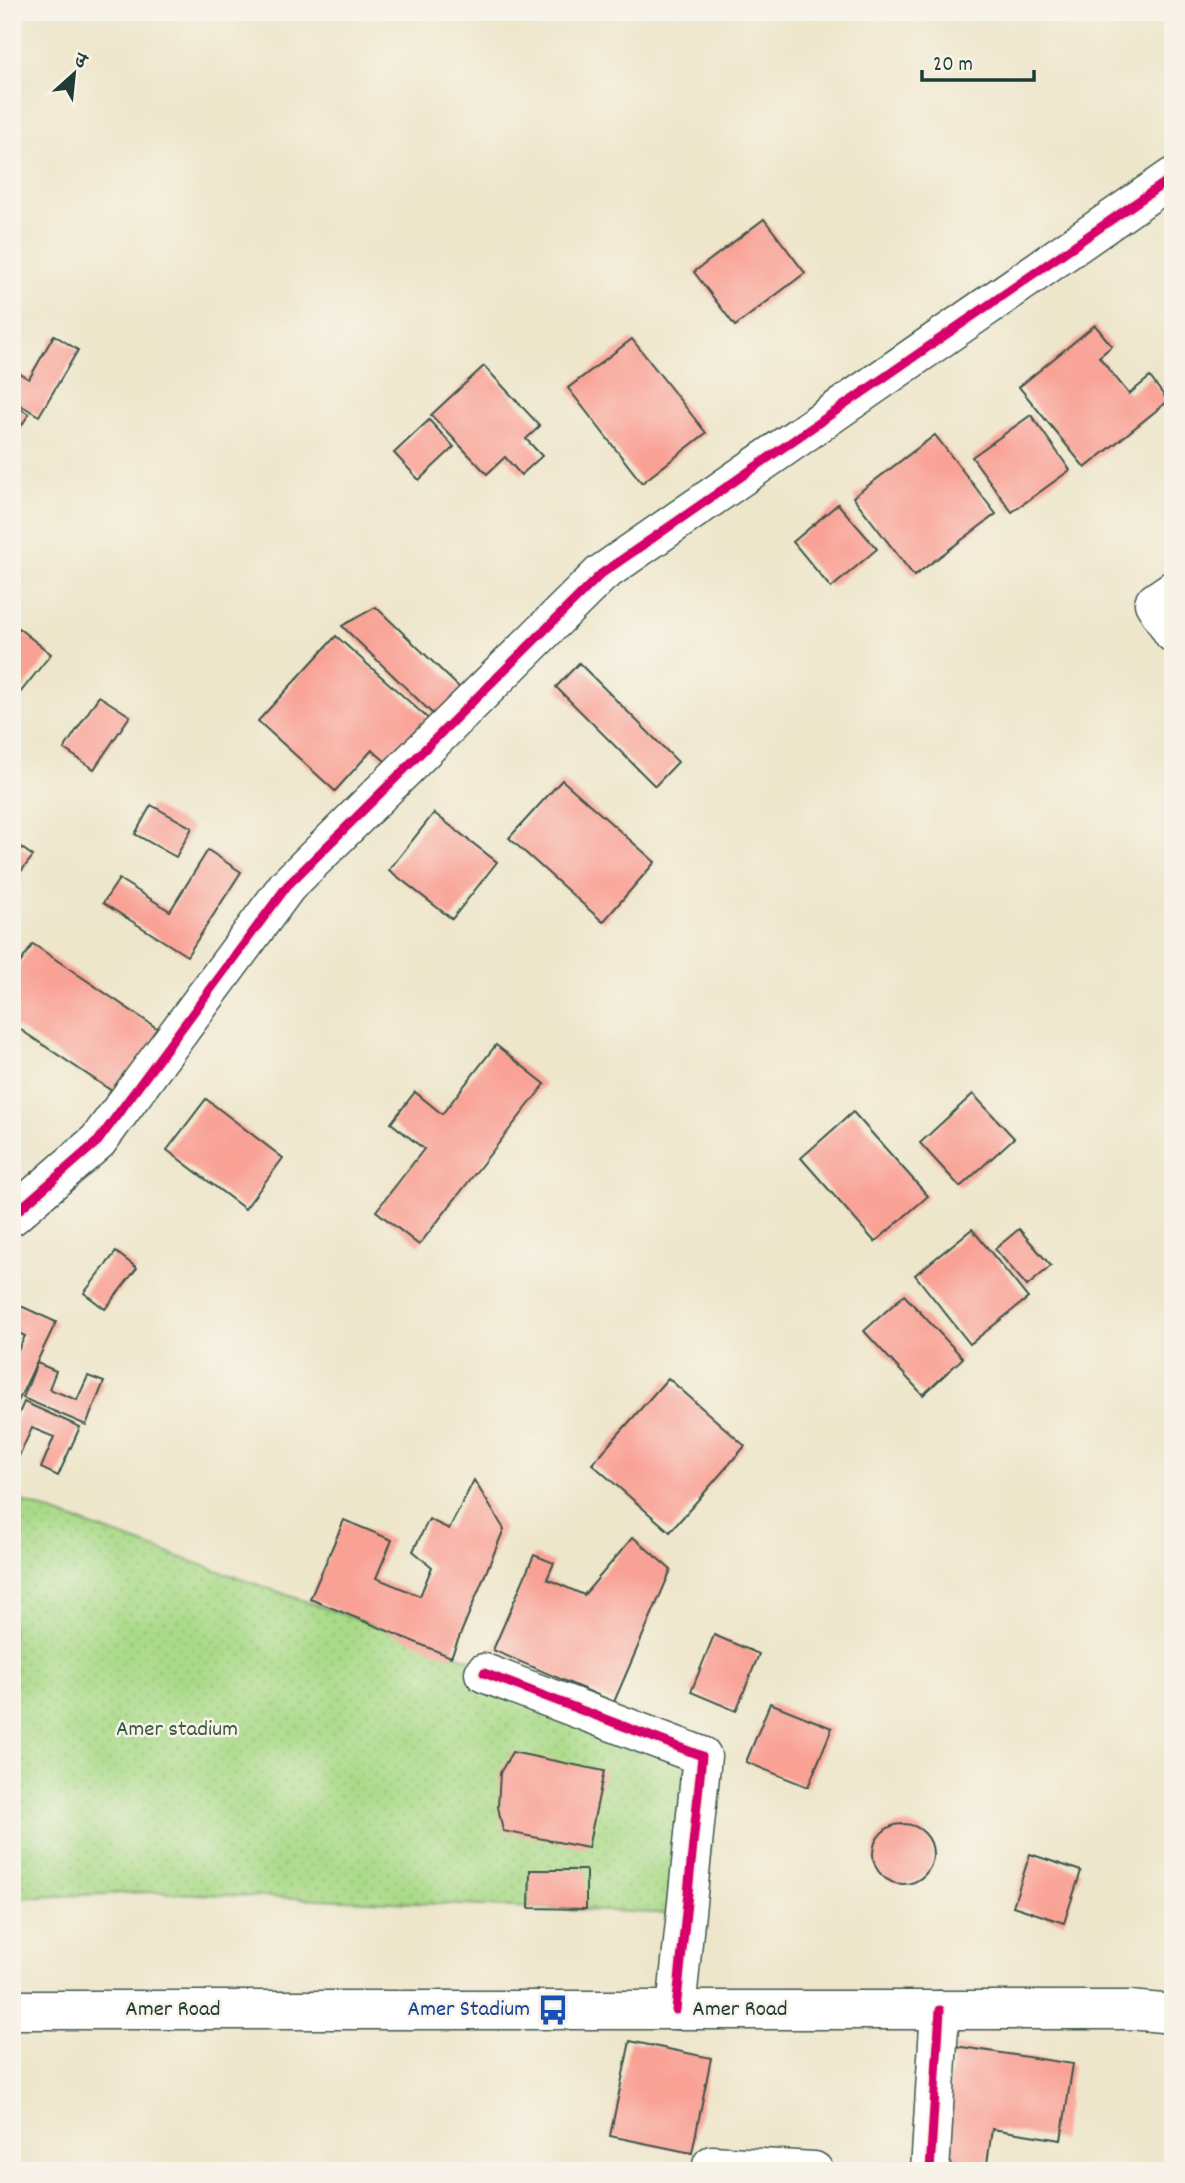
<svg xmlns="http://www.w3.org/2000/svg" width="1185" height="2183" font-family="Dekko,'Playpen Sans Deva',sans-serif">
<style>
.park{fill:url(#park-dots);stroke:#648c5e;stroke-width:2}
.building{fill:#f9a195}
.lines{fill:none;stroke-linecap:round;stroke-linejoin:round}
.minor-casing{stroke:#3e564b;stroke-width:41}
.major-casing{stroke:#3e564b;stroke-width:41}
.minor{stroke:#fff;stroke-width:38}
.major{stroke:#fff;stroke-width:38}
.cycleway-casing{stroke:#f7f3e8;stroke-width:13}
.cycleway{stroke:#d6006c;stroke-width:9}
.labels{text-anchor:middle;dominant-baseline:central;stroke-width:5;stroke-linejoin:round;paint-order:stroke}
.park-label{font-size:23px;fill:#3b5c45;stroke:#f7f3e8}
.street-label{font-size:23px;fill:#1f3d34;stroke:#f7f3e8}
.transit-label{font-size:23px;fill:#164399;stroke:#f7f3e8;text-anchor:end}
</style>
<defs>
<pattern id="park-dots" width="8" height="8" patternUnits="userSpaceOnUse" patternTransform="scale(1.75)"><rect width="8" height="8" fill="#a9da88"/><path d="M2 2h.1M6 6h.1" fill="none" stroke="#91bc76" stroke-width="1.8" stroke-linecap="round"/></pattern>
</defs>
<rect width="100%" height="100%" fill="#f7f3e8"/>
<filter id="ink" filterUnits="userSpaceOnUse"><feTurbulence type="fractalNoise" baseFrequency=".0143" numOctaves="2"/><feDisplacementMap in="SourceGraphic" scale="14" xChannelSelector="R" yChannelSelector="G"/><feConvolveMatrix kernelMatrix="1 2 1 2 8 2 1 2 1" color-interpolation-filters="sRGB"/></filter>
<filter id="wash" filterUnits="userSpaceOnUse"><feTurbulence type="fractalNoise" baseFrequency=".00686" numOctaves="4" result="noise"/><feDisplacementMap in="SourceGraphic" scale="28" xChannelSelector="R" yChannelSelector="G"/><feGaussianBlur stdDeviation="1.57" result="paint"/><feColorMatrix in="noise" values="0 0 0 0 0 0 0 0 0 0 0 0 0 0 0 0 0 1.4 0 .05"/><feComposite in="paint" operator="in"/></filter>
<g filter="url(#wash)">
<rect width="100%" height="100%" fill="#eee6cb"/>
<!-- park -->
<polygon class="park" points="12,1498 721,1748 703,1915 151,1892 12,1898"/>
<g id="blocks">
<!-- building -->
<g class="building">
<polygon points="764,219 805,273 735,326 694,272"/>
<polygon points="1095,325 1112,346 1099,357 1129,394 1150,377 1168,401 1085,468 1019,387"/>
<polygon points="54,335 78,350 39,416 12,400 12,369 29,379"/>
<polygon points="632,339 706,433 642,483 568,388"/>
<polygon points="484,366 540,426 526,439 542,456 521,475 505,457 487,474 431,415"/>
<polygon points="12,404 29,414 12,440"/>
<polygon points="1031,415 1070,470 1012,512 972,457"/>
<polygon points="429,420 454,447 419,480 394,453"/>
<polygon points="935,435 996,514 914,576 853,497"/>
<polygon points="838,504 877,549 831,588 793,542"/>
<polygon points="376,607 465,693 439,720 342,626"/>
<polygon points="12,623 51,654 12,703"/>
<polygon points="336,636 432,722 391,766 372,750 335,791 258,721"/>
<polygon points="579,663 678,762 655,786 556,687"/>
<polygon points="99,696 130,716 94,769 64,749"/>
<polygon points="562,780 655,862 603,922 509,838"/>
<polygon points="151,805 192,828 176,857 135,834"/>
<polygon points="434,813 497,862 452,919 389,870"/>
<polygon points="12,841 33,856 12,883"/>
<polygon points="208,850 241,872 187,956 103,903 119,879 170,911"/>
<polygon points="33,944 161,1031 118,1095 12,1024 12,975"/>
<polygon points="496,1045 545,1084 419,1245 376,1211 424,1149 391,1123 415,1092 442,1114"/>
<polygon points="973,1094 1014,1138 960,1187 920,1143"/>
<polygon points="206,1099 283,1158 245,1209 167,1150"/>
<polygon points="853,1112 928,1196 875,1242 801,1158"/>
<polygon points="972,1229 1028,1298 970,1344 915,1275"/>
<polygon points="1019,1229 1051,1266 1027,1286 995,1249"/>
<polygon points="116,1252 137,1268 105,1309 84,1293"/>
<polygon points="904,1295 963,1358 923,1395 864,1331"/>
<polygon points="12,1302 56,1322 12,1414 12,1363 25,1336 12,1330"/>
<polygon points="37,1363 56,1371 49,1389 77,1400 88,1376 104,1382 86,1425 23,1398"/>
<polygon points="668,1378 745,1446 670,1532 592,1464"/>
<polygon points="24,1402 80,1427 58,1476 41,1468 54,1437 32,1428 18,1458 12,1456 12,1429"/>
<polygon points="474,1480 504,1529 451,1657 310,1599 344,1520 392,1540 376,1578 420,1596 432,1567 413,1551 429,1519 449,1529"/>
<polygon points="633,1537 671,1570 614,1702 493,1650 534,1555 554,1563 547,1579 584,1595"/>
<polygon points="714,1635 759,1654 736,1711 691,1692"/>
<polygon points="770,1703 832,1728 808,1787 746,1762"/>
<polygon points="512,1752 604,1771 588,1848 503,1831 498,1807 500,1773"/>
<circle cx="903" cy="1854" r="30"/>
<polygon points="1030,1854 1081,1871 1064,1923 1013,1906"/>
<polygon points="530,1870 586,1870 586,1909 529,1908"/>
<polygon points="630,2041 711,2058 692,2153 610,2136"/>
<polygon points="955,2046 1073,2064 1061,2140 992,2129 986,2171 937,2163"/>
</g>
</g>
</g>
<g filter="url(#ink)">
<use href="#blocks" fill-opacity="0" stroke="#3e564b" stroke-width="2"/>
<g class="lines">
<!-- minor casing -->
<g class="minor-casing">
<g id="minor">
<polyline points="1173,590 1154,603 1173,633"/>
<polyline points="12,1216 98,1141 287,886 601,574 1173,177"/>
<polyline points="484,1673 702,1756 676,2010"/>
<polyline points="712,2171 712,2165 814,2171"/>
<polyline points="930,2171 940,2010"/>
</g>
</g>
<!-- major casing -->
<g class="major-casing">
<polyline id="major" points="12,2010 1130,2010 1173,2014"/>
</g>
<!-- minor -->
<use href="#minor" class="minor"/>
<!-- major -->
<use href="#major" class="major"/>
<!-- cycleway casing -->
<g class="cycleway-casing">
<g id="cycleway">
<polyline points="12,1216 98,1141 287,886 601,574 1173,177"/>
<polyline points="484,1673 702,1756 676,2010"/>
<polyline points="930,2171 940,2010"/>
</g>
</g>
<!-- cycleway -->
<use href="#cycleway" class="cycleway"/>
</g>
</g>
<!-- icons -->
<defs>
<g id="bus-bare" transform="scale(2.415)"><path d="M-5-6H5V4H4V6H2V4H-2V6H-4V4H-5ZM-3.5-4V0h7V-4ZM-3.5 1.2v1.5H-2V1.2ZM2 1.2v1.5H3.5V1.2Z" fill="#1a4fb4" stroke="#f7f3e8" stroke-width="2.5" paint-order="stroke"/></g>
</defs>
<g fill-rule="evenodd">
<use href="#bus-bare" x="553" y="2010"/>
</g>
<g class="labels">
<!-- park labels -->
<g class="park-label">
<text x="177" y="1730">Amer stadium</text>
</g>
<!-- street labels -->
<g class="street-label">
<text x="173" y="2010">Amer Road</text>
<text x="740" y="2010">Amer Road</text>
</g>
<!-- transit labels -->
<g class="transit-label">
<text x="530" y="2010">Amer Stadium</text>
</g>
</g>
<!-- margin -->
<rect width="1185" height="2183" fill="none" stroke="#f7f3e8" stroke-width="42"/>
<!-- north arrow -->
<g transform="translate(74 74) rotate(27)" stroke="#f7f3e8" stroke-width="5" paint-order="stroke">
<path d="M0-5L12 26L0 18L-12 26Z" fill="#1f3d34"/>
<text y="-10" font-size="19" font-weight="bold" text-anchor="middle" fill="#1f3d34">उ</text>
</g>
<!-- scale -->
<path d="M922 70v10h112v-10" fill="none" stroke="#1f3d34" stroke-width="3.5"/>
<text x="933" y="70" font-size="21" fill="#1f3d34" stroke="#f7f3e8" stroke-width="5" paint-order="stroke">20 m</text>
</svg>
